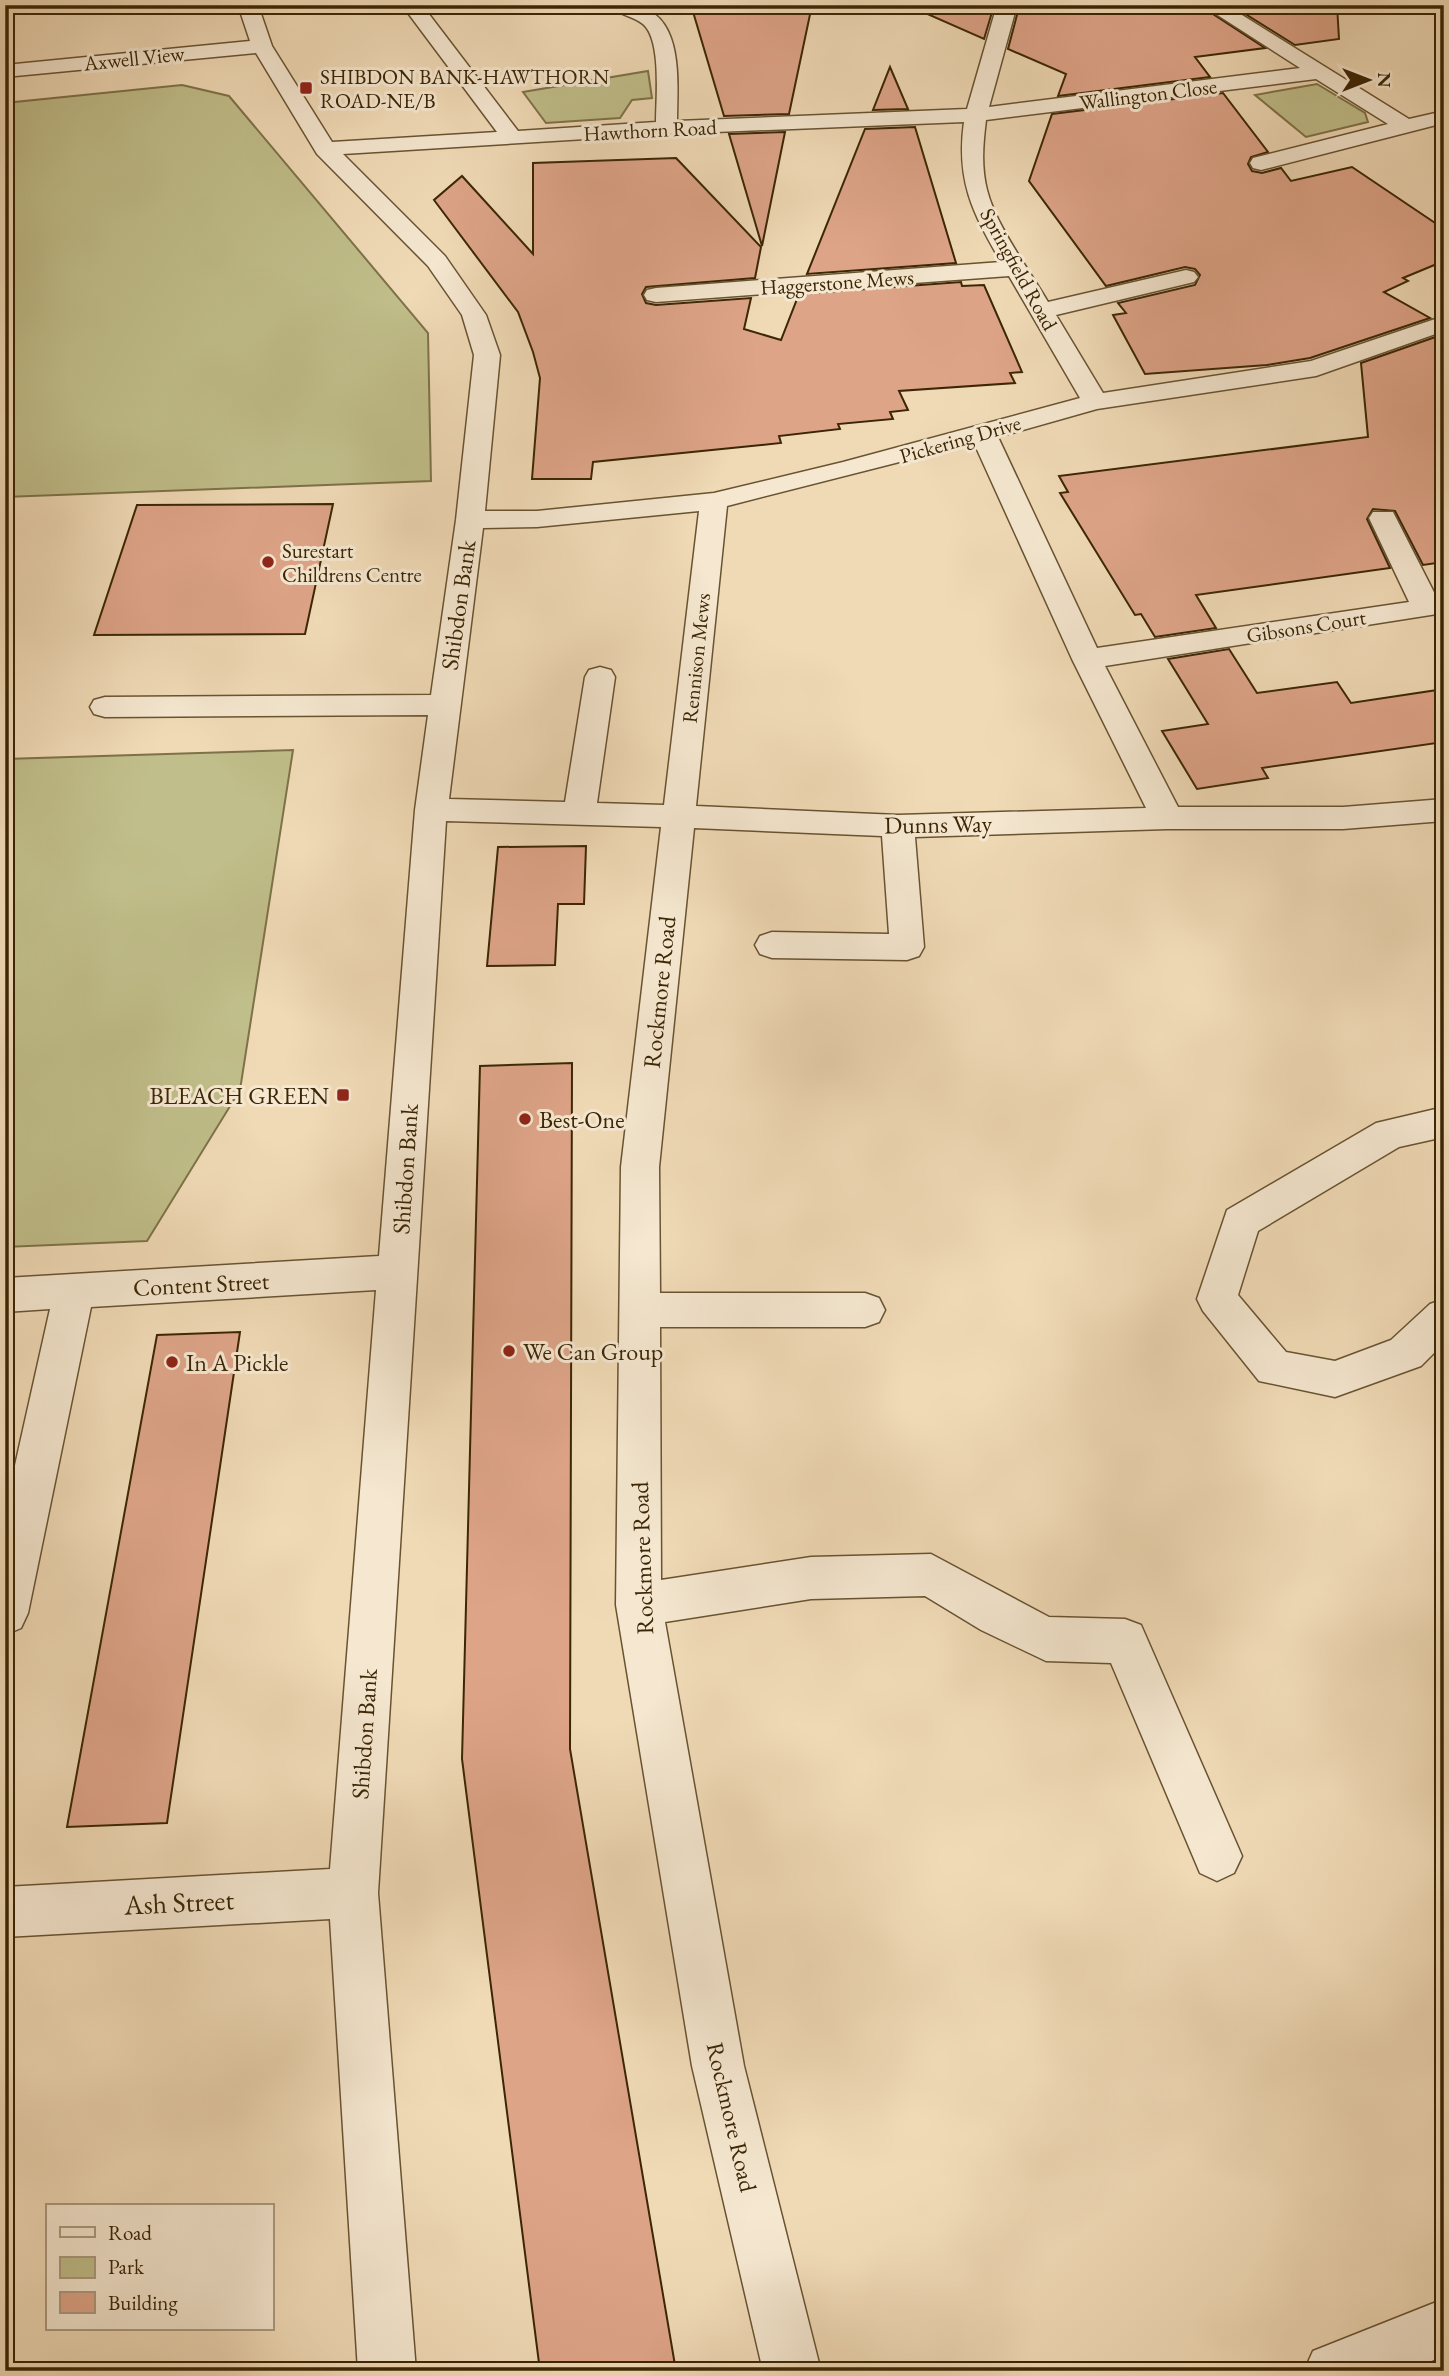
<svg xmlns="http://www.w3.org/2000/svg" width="1449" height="2376" font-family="'EB Garamond',serif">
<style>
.green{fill:#c0be8a;stroke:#7e7248;stroke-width:2}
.building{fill:#dea488;stroke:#3b2605;stroke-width:2}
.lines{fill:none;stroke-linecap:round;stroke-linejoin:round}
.minor-casing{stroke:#685331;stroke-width:3}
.minor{fill:#f5e7d0;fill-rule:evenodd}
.poi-dot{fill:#8f2418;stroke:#f5e7d0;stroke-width:2.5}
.labels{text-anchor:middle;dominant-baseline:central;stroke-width:6;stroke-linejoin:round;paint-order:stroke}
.far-street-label{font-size:21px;fill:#3b2605;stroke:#f5e7d0}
.far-poi-label{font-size:21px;fill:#3b2605;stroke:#f5e7d0;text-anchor:start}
.street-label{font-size:24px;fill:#3b2605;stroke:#f5e7d0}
.poi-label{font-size:24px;fill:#3b2605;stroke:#f5e7d0;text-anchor:start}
.near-street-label{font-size:28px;fill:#3b2605;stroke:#f5e7d0}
</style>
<rect width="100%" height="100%" fill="#f0dab6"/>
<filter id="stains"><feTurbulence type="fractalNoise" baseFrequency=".00286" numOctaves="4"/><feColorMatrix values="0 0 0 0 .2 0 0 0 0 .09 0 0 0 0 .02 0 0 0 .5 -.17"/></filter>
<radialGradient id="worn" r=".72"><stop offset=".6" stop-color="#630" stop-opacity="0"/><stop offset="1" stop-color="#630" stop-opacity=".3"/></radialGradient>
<!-- green -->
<g class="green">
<polygon points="648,71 652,98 632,100 620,118 546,123 523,92"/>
<polygon points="1317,84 1365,113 1368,122 1306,137 1255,95"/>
<polygon points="182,85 229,96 428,333 431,481 5,497 5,103"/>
<polygon points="293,750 240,1090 147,1241 5,1247 5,759"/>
</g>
<!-- building -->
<g class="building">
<polygon points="691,5 812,5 789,114 724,116"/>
<polygon points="927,5 993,9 984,39 925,13"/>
<polygon points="1054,5 1199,5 1265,48 1195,57 1210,77 1058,96 1066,74 1008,49 1018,11 1053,14"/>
<polygon points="1231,5 1337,5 1339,39 1295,45"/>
<polygon points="890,67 908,109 873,110"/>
<polygon points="1223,93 1268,152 1251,157 1248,164 1252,171 1262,173 1281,168 1291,181 1352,167 1444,229 1444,261 1403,278 1408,281 1384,292 1430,318 1310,358 1267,365 1145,374 1113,315 1126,313 1118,303 1195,285 1200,275 1195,269 1185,267 1106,286 1029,181 1052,114"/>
<polygon points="915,127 956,263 807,274 865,129"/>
<polygon points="785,132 762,246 729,134"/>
<polygon points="676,158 761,247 755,278 646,287 642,294 646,303 656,305 751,298 744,329 781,340 799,294 961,282 962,286 984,285 1022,372 1010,373 1015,383 899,391 908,410 890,412 893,419 838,424 840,429 779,436 781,443 593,462 591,479 532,479 540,378 533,352 518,312 434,200 462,176 533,254 533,163"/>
<polygon points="1444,334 1444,562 1423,565 1395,511 1373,509 1367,519 1390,568 1196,595 1216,628 1155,637 1141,614 1135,615 1060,493 1068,492 1059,476 1368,437 1361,363"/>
<polygon points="333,504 305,634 94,635 137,505"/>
<polygon points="1229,649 1257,693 1337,682 1351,703 1444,689 1444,742 1262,768 1268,778 1197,789 1162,731 1208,724 1168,659"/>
<polygon points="586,846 584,904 558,904 555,965 487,966 498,847"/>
<polygon points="572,1063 570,1749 676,2371 540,2371 462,1759 480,1066"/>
<polygon points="240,1332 167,1823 67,1827 157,1335"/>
</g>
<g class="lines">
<!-- minor casing -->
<g class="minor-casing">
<g id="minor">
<path d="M238 5H258L272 46 332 142 497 132 402 5H422L518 131 656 122C656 99 662 40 643 24 633 16 618 15 609 5 618 5 629 4 637 6 685 17 677 84 677 121L967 109 997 5H1017L989 107 1300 68 1202 5H1226L1409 119 1444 111V123L1261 170 1253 168 1250 163 1253 158 1388 124 1316 79 986 120C983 144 981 166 987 190 996 226 1030 271 1048 302L1186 270 1194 272 1198 277 1194 282 1056 315 1103 393 1311 361 1444 316V331L1316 376 1097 409 998 437 1097 648 1409 602 1369 518 1373 512H1393L1442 608 1437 614 1105 666 1178 807H1343L1444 799V821L1343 829H1167L915 837 924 947 919 956 907 960 772 958 760 954 755 945 760 936 772 932 889 934 882 836 694 828 659 1167 660 1293H865L879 1298 885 1310 879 1322 865 1327H660L661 1580 811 1557 931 1554 1049 1617 1125 1619 1141 1625 1242 1856 1234 1873 1217 1881 1200 1873 1111 1663 1046 1661 981 1630 925 1596 811 1599 665 1622 744 2066 821 2371H763L692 2066 616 1605 621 1167 661 827 446 821 378 1893 416 2371H358L330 1919 5 1937V1887L330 1869 376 1290 91 1307 28 1613 21 1628 5 1635V1510L50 1309 5 1312V1278L379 1256 415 810 428 715 105 717 94 714 90 707 94 700 105 697 431 695 456 520 474 355 462 315 428 266 317 154 256 53 5 77V65L250 41ZM964 122C956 180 972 212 1001 262L656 288 647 290 644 295 647 300 656 302 1009 276 1080 398 843 462 714 493 537 511H485L500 355 486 315 445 256 343 154 667 134ZM974 443 1072 659 1146 808 898 815 696 806 727 506ZM699 511 664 805 597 803 615 677 611 670 600 667 589 670 585 677 565 802 449 799 483 528 537 527Z"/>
<polygon points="1444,1107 1444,1137 1399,1147 1258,1231 1238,1295 1286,1352 1335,1361 1391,1340 1430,1304 1444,1299 1444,1343 1421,1366 1335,1397 1259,1381 1203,1311 1197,1299 1227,1210 1376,1123"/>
<polygon points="1444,2299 1444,2356 1406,2371 1304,2371 1313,2351"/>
</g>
</g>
<!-- minor -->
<use href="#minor" class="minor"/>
</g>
<!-- markers -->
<g class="poi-dot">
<rect x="299" y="81" width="14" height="14" rx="3.5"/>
<circle cx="268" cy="562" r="7"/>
<rect x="336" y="1088" width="14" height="14" rx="3.5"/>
<circle cx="525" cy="1119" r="7"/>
<circle cx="509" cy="1351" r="7"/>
<circle cx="172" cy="1362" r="7"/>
</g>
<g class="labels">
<!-- far-street labels -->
<g class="far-street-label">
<text transform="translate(134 58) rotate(-6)">Axwell View</text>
<text transform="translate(1148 94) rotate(-7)">Wallington Close</text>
<text transform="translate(650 130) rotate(-3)">Hawthorn Road</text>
<text transform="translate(1019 269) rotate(61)">Springfield Road</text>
<text transform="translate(837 282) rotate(-4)">Haggerstone Mews</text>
<text transform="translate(960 439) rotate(-16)">Pickering Drive</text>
<text transform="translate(1306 626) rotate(-9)">Gibsons Court</text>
<text transform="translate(696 658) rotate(-84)">Rennison Mews</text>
</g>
<!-- far-poi labels -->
<g class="far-poi-label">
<text x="320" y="76">SHIBDON BANK-HAWTHORN<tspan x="320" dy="24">ROAD-NE/B</tspan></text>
<text x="282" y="550">Surestart<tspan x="282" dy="24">Childrens Centre</tspan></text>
</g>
<!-- street labels -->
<g class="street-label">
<text transform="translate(458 605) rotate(-82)">Shibdon Bank</text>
<text transform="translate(938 824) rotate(-1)">Dunns Way</text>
<text transform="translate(659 992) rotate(-84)">Rockmore Road</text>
<text transform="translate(405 1169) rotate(-86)">Shibdon Bank</text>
<text transform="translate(201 1284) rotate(-3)">Content Street</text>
<text transform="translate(642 1558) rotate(-92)">Rockmore Road</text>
<text transform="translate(364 1734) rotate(-86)">Shibdon Bank</text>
<text transform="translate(732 2117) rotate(77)">Rockmore Road</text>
</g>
<!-- poi labels -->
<g class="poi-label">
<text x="329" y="1095" text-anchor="end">BLEACH GREEN</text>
<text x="539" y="1119">Best-One</text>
<text x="523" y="1351">We Can Group</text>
<text x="186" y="1362">In A Pickle</text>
</g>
<!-- near-street labels -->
<g class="near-street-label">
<text transform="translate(179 1902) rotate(-3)">Ash Street</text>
</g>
</g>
<!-- margin -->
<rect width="1449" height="2376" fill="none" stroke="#f0dab6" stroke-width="28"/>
<rect x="7" y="7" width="1435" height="2362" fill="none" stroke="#3b2605" stroke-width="3.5"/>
<rect x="14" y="14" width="1421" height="2348" fill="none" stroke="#3b2605" stroke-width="2"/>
<!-- legend -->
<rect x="46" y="2204" width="228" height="126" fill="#f5e7d0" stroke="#ab9a7f" stroke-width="2"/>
<rect x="60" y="2227" width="35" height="10" fill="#f5e7d0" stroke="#ab9a7f" stroke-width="2"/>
<text x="108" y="2240" font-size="21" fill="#3b2605">Road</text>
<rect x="60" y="2257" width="35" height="21" fill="#c0be8a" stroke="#ab9a7f" stroke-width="2"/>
<text x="108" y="2274" font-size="21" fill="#3b2605">Park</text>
<rect x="60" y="2292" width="35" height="21" fill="#dea488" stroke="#ab9a7f" stroke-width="2"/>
<text x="108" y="2310" font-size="21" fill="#3b2605">Building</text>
<!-- north arrow -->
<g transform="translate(1368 80) rotate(90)" stroke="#f5e7d0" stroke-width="5" paint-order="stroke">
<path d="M0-5L12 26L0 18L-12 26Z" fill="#3b2605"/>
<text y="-10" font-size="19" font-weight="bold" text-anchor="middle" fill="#3b2605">N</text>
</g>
<rect width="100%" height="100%" filter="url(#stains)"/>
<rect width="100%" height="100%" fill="url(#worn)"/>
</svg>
